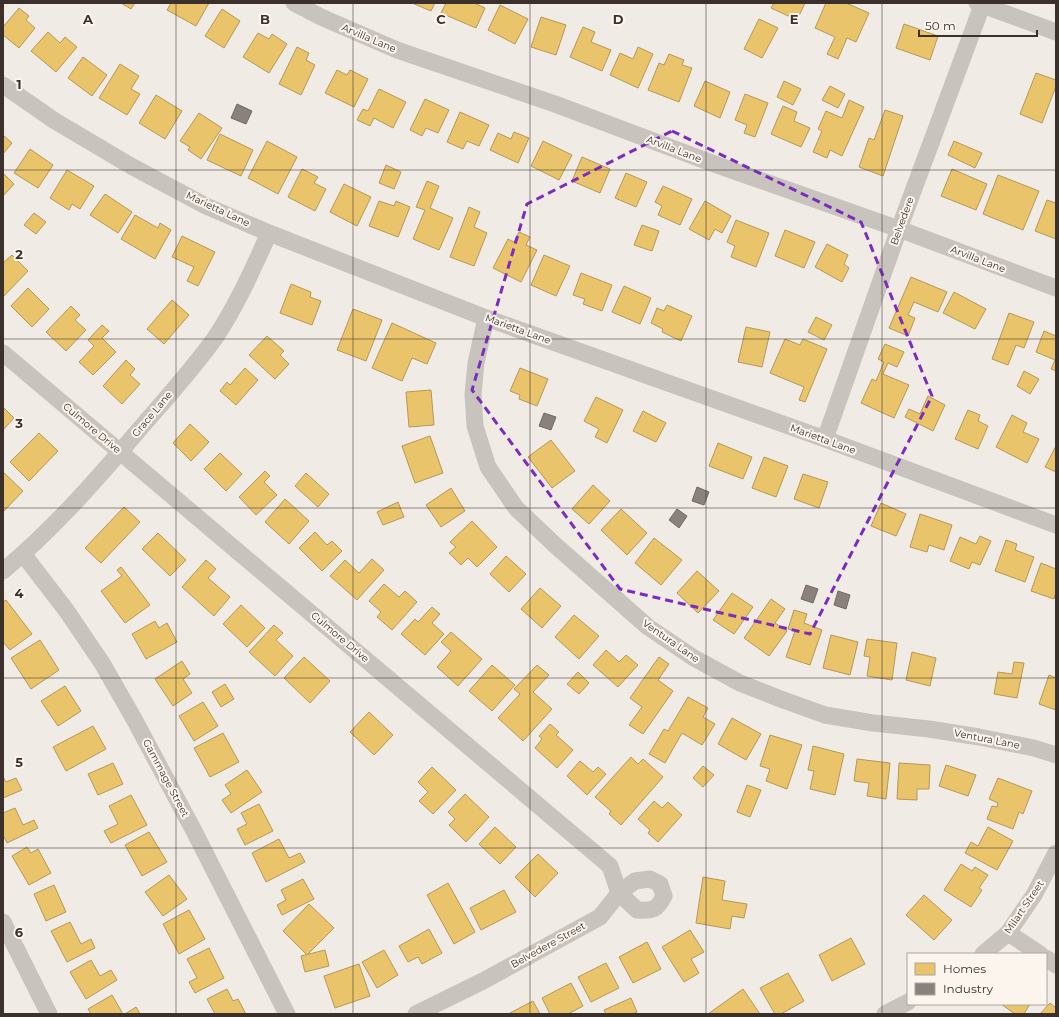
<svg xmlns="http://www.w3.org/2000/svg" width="1059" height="1017" font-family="Montserrat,sans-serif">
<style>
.homes{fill:#e9c46a;stroke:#b59857}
.industry{fill:#8a817c;stroke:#726964}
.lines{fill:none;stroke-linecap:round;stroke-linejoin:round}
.street{stroke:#c9c3be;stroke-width:17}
.marked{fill:none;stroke:#7b2cbf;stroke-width:3;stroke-dasharray:8 5;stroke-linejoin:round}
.grid{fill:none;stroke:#3b302b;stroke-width:1;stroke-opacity:0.55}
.labels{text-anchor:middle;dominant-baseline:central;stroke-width:4;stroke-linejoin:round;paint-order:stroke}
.street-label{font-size:10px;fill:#3b302b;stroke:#fbf5ee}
.grid-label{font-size:13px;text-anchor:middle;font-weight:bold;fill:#3b302b;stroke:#fbf5ee;stroke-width:4;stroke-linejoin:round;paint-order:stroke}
</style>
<rect width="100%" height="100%" fill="#f0ebe5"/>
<!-- homes -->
<g class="homes">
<polygon points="121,3 135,3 131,9"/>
<polygon points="171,3 209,3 196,26 167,10"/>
<polygon points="412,3 435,3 431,11"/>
<polygon points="446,3 474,3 485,8 476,28 441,13"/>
<polygon points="774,3 805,3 797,20 771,8"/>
<polygon points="826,3 846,3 869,13 856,42 847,38 838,59 827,54 835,37 815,28"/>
<polygon points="500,5 528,19 515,44 488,30"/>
<polygon points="19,8 29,16 26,20 35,28 19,48 3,35 3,27"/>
<polygon points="222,9 240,21 224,48 205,36"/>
<polygon points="541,17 566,25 556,55 531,47"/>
<polygon points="759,19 778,28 762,58 744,49"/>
<polygon points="904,24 938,36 930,60 896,48"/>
<polygon points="583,27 595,32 591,42 611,50 602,71 570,57"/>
<polygon points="48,32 60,43 65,37 77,47 56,72 31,51"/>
<polygon points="258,33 269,39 272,34 287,44 269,73 243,57"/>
<polygon points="297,47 309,53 306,60 315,65 301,95 279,84"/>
<polygon points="638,47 653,54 638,88 610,75 620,53 633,59"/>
<polygon points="669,54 684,60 682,65 692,68 679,102 648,90 659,63 664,65"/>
<polygon points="83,57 107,75 92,96 68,78"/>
<polygon points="120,64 139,76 131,89 140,94 127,115 99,98"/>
<polygon points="337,70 347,75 350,70 368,79 354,107 325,93"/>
<polygon points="1036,73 1056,80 1056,86 1042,123 1020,114"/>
<polygon points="705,81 730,92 720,118 694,106"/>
<polygon points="784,81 801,89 793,105 777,97"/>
<polygon points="830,86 845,94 838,108 822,100"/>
<polygon points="379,89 406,102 393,128 374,118 370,126 357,120 363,109 368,111"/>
<polygon points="745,94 768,103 755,137 744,133 747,125 735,120"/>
<polygon points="156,95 182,111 165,139 139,123"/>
<polygon points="425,99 449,110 438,133 426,128 422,136 410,130"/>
<polygon points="849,100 864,107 842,156 830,150 827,158 813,152 822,131 818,129 826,111 842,118"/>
<polygon points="783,106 797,112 794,121 810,128 801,147 771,134"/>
<polygon points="885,110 903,116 883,176 859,167 869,138 874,140"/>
<polygon points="460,112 489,125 479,146 467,141 463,149 447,142"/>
<polygon points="199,113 222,128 201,159 188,150 190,147 180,141"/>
<polygon points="514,132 529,138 518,163 490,150 498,133 511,139"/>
<polygon points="220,134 253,150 241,176 207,160"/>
<polygon points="3,135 12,143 3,154"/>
<polygon points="267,141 297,157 278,194 248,178"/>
<polygon points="543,141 572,155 559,180 531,166"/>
<polygon points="954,141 982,153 975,168 948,155"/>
<polygon points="30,149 53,165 38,188 14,173"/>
<polygon points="582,157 610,169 600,193 572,181"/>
<polygon points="386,165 401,172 394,189 379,183"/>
<polygon points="302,169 318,177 314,183 326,189 315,211 288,197"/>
<polygon points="952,169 987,184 976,210 941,196"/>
<polygon points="67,170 94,186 80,209 72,204 69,210 50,198"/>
<polygon points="3,173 14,184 3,196"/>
<polygon points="626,173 647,182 636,207 615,198"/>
<polygon points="998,175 1039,191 1023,230 983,214"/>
<polygon points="427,181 439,186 430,208 453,218 439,250 413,239 425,210 416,207"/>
<polygon points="344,184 371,197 357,226 330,212"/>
<polygon points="663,186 692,199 680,225 658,215 662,206 655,202"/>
<polygon points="105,194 132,212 118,233 90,215"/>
<polygon points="1047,200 1056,203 1056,239 1035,231"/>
<polygon points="379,201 394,206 396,201 410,207 398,237 369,226"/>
<polygon points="705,201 731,216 722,233 715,229 709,240 689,229"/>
<polygon points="469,207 480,212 474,227 487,233 474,266 450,257"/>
<polygon points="34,213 46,222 36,234 24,225"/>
<polygon points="135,215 158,228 160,223 171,230 155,259 121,239"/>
<polygon points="736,220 769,233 756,267 731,257 735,246 727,242"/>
<polygon points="642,225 659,231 652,251 634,245"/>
<polygon points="785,230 815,242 804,268 775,256"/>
<polygon points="519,232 530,237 526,245 537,250 521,282 493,268 508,239 514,242"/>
<polygon points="182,236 215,252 198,286 187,281 194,267 172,257"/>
<polygon points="827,244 848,255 844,264 849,268 842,282 815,267"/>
<polygon points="12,255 28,271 3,297 3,263"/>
<polygon points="544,255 570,266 556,296 531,285"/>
<polygon points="581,273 612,285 602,311 583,304 585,299 573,295"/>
<polygon points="911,277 947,292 938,312 914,302 908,315 915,318 908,336 889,328"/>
<polygon points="291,284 311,292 310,297 321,301 312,325 280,313"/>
<polygon points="624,286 651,298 640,324 612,312"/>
<polygon points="28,288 49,309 32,327 11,306"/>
<polygon points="954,292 986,309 975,329 943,313"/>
<polygon points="172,300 189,315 164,344 147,329"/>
<polygon points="667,305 692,316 681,341 662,332 663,329 651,323 657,308 664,311"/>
<polygon points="71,306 80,315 75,320 86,330 66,351 46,332"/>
<polygon points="353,309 382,320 366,361 337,350"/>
<polygon points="1009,313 1034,322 1024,348 1016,345 1008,365 992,359"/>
<polygon points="816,317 832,325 824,340 808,332"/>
<polygon points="392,323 436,343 427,364 412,358 402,381 372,368"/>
<polygon points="102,325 109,331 102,338 116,352 93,375 79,362 94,346 88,340"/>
<polygon points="746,327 770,332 762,367 738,362"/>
<polygon points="1044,331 1056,336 1056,371 1051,369 1055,360 1036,352"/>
<polygon points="267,336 284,351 280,355 289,364 275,379 249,355"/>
<polygon points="785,339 800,345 803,339 827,349 805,402 799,400 804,387 770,373"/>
<polygon points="885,344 904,352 897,367 888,363 883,374 909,385 894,418 861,403 872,379 876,381 884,362 878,359"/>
<polygon points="126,360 135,369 130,375 140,384 122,404 103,386"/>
<polygon points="245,368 258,380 236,405 220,391 227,382 230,385"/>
<polygon points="520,368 548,379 537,406 519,399 520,395 510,391"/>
<polygon points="1024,371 1039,379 1030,394 1017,386"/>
<polygon points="431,390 434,425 409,427 406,392"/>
<polygon points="928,396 945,405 933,431 905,417 909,409 920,414"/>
<polygon points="596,397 623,410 607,443 595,437 599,429 584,421"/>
<polygon points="3,407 14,418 3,430"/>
<polygon points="968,410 980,415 978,421 988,426 978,449 955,439"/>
<polygon points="643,411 666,423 656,442 633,431"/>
<polygon points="1012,415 1027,423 1023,432 1039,439 1027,463 996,447"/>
<polygon points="190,424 209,442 191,461 173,443"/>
<polygon points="39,433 58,451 29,481 10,462"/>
<polygon points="430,436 443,473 415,483 402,446"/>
<polygon points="551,440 575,471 552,488 528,457"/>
<polygon points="718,443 752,457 743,479 709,466"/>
<polygon points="1056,446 1056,472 1045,467"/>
<polygon points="220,453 242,474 226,491 204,469"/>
<polygon points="764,457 788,466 776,497 752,488"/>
<polygon points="265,471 270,476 264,482 277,495 256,515 239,497"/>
<polygon points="3,472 23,491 3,512"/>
<polygon points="306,473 329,494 318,507 295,486"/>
<polygon points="803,474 828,482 819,508 794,499"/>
<polygon points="593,485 610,501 589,524 572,509"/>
<polygon points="451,488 465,511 441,527 426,505"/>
<polygon points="285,499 309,521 289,544 265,522"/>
<polygon points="398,502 404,517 383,525 377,512"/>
<polygon points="881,503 906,514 896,536 871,526"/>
<polygon points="124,507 140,522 101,563 85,548"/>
<polygon points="621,509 647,533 627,555 601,530"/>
<polygon points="920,514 952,525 944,550 929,545 927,552 910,547"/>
<polygon points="472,521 497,547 477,567 468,558 461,565 449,553 456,547 450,542"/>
<polygon points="315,532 327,545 332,541 342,551 322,571 299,548"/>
<polygon points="158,533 186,560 170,576 142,549"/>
<polygon points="980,536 991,541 980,565 972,562 969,569 950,561 960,537 976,544"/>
<polygon points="654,538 682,560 661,585 635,563"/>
<polygon points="1006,540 1017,544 1015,550 1034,557 1025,582 995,571"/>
<polygon points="506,556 526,574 509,592 490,574"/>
<polygon points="372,559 384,570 357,600 330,576 345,560 359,573"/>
<polygon points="206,560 216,569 208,578 230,597 214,616 182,587"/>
<polygon points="1041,563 1056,569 1056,592 1054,599 1031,591"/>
<polygon points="121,567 150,605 125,623 101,591 122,576 117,570"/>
<polygon points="697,571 719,591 698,613 677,593"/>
<polygon points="384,584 399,597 405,591 417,602 392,630 377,617 381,612 369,601"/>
<polygon points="540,588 561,606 542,628 521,609"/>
<polygon points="732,593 753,607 734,634 713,620"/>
<polygon points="771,599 785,609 775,623 787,631 769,656 744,638"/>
<polygon points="6,600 32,634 10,650 3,642 3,602"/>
<polygon points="241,605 265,628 247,647 223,624"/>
<polygon points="432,607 440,614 432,623 444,634 425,655 401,634 415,619 418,622"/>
<polygon points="794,610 807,614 804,623 822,630 810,665 786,657 795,631 788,629"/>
<polygon points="574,615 599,636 579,659 555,637"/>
<polygon points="155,621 159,628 167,623 177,642 146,659 132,634"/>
<polygon points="274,625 283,633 276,640 293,656 275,676 249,652"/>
<polygon points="451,632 482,659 458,686 437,667 451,651 441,642"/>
<polygon points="831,635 858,642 850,675 823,668"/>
<polygon points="867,639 897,643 892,680 867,676 870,657 864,656"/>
<polygon points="40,640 59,670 31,689 11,658"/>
<polygon points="606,650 619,662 626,655 638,665 618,687 593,665"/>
<polygon points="912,652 936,658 930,686 906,680"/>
<polygon points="304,657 330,681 310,703 284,678"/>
<polygon points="659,657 669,664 658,680 673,691 643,734 629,725 642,707 630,698"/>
<polygon points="182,661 190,674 183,679 192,693 173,706 155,679"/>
<polygon points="1014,662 1024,663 1017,698 994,694 998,672 1012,674"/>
<polygon points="492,665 515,685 492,711 469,691"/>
<polygon points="537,665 549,675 533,692 552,709 523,741 498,718 520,694 514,689"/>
<polygon points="578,672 589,683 579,694 567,684"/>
<polygon points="1049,675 1056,678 1056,710 1039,704"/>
<polygon points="225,684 234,699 221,707 212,692"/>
<polygon points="65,686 81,711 58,726 41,701"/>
<polygon points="688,697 708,708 703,717 715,724 702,745 682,733 665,763 649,754 664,729 668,731"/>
<polygon points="203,702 218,726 194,741 179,716"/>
<polygon points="369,712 393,735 374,755 350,732"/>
<polygon points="732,718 761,734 746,760 718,744"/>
<polygon points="550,724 559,732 556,735 573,750 557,768 535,748 542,739 539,736"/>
<polygon points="93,726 106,749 66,771 53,747"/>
<polygon points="223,733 239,762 210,777 194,748"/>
<polygon points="770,735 802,745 787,789 766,781 770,769 760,766"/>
<polygon points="813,746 844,754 835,795 810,789 814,771 808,770"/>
<polygon points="631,757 638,764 643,759 663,777 621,825 609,814 611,811 595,797"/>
<polygon points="857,759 890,763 886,799 867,796 869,783 854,781"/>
<polygon points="580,761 593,772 598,767 606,774 587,795 567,776"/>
<polygon points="113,763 123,784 98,795 88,774"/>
<polygon points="899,763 930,765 929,789 917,789 917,800 897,799"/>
<polygon points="946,765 976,775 968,796 939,786"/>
<polygon points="703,766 714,775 703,787 693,778"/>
<polygon points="432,767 456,790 433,814 419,801 428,792 418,782"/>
<polygon points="247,770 262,792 231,813 222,800 231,794 225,785"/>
<polygon points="3,777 6,782 16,778 22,790 3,798"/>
<polygon points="998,778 1032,791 1023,814 1019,812 1013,829 987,819 992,806 997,807 998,803 989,799"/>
<polygon points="747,785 761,790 750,817 737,812"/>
<polygon points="465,794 489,817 466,842 449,825 455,819 448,812"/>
<polygon points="131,795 147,825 111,843 104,831 118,824 109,806"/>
<polygon points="654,801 662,808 668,802 682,815 658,842 648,833 650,830 638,819"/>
<polygon points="259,804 273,831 245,845 237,829 247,824 241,813"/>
<polygon points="15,808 23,825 34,820 38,828 7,843 3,835 3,813"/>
<polygon points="495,827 516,847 500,864 479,844"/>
<polygon points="988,827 1013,841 997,870 965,853 971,842 978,846"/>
<polygon points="149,832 167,862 142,876 125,845"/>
<polygon points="279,839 289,858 300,853 305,862 266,882 252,853"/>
<polygon points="27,847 31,853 38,849 51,873 29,885 12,856"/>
<polygon points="538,854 558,873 535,897 515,877"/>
<polygon points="961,864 972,871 975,867 988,875 979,888 982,890 971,907 944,890"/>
<polygon points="169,875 187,899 163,916 145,892"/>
<polygon points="703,877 725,881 722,900 747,904 744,918 732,916 730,929 696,923"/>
<polygon points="303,879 314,899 282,915 277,905 286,900 281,890"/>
<polygon points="448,883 475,932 454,944 427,895"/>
<polygon points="54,885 66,912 46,921 34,894"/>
<polygon points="504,890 516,912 481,930 470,908"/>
<polygon points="924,895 952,920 934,940 906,915"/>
<polygon points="309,904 334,928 307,955 283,931"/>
<polygon points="189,910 205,939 179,954 163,924"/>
<polygon points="70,922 81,944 91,939 95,948 67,962 51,931"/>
<polygon points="429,929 442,953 422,964 418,957 408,962 399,946"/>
<polygon points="690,930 704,952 691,959 699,973 684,982 662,947"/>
<polygon points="851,938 865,964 832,981 819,955"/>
<polygon points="647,942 661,969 633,983 619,957"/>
<polygon points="209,948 224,978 195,993 189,982 197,978 187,959"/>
<polygon points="325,950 329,966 305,972 301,956"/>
<polygon points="384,950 398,975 377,988 362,962"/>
<polygon points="91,960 100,976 111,970 117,980 86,999 70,972"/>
<polygon points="606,963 619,988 591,1002 578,977"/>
<polygon points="359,964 370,996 335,1008 324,976"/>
<polygon points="788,973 804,1001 781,1014 775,1014 760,988"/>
<polygon points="571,983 583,1006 568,1014 550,1014 542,998"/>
<polygon points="227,989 233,1001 238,999 246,1014 215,1014 207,999"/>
<polygon points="743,989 760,1014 708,1014"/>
<polygon points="112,995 123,1014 91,1014 88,1009"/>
<polygon points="631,998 637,1012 632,1014 606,1014 604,1010"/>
<polygon points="533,1001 540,1014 508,1014"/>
<polygon points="1050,1003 1056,1008 1056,1014 1040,1014"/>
<polygon points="1001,1004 1030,1004 1024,1014 1015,1014"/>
<polygon points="136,1007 140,1014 125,1014"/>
</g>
<!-- industry -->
<g class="industry">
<polygon points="237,104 252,111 246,124 231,118"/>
<polygon points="544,413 556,417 551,430 539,426"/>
<polygon points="697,487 709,492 704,505 692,501"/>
<polygon points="677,509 687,516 679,528 669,520"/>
<polygon points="806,585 818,589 813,603 801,599"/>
<polygon points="838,591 850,595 846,609 834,605"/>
</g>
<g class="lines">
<!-- street -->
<g class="street">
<polyline points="294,3 321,17 397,50 555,104 717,165 899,229 1056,288"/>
<polyline points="977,3 1056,32"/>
<polyline points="3,85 55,121 131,166 206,206 269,233 486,318 825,439 1056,525"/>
<polyline points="486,318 476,363 473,394 475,426 488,467 516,508 555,545 648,627 694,658 740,683 778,698 825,715 873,723 929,729 979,737 1034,748 1056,755"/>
<path d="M3 353 610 866 619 893 637 910C653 911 657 910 664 896L660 884 650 879 635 881 619 893 600 917 483 981 416 1014"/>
<polyline points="825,439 899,229 983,3"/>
<polyline points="23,554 66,610 102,663 134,719 194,831 287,1014"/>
<path d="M3 571C51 531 91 486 132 438 160 405 190 373 215 338 237 305 253 269 269 233"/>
<polyline points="3,922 49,1014"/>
<polyline points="1008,933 1040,954"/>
<polyline points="983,954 1008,933 1034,895 1056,853"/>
<polyline points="1046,958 1056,965"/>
<polyline points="885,1014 908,1002"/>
</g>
</g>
<!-- marked area -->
<path class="marked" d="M672 131 861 222 932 396 810 634 620 589 472 390 527 204Z"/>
<!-- grid -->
<path class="grid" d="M176 3V1014M353 3V1014M530 3V1014M706 3V1014M882 3V1014M3 170H1056M3 339H1056M3 508H1056M3 678H1056M3 848H1056"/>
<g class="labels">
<!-- street labels -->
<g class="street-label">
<text transform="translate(369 38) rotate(23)">Arvilla Lane</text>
<text transform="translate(674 149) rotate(21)">Arvilla Lane</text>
<text transform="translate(218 209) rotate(25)">Marietta Lane</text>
<text transform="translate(902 221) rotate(-70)">Belvedere</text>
<text transform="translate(978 259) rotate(21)">Arvilla Lane</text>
<text transform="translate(518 329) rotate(20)">Marietta Lane</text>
<text transform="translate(152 414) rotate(-50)">Grace Lane</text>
<text transform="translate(92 428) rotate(40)">Culmore Drive</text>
<text transform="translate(823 439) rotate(20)">Marietta Lane</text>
<text transform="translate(340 637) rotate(40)">Culmore Drive</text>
<text transform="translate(671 641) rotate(35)">Ventura Lane</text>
<text transform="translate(987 739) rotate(11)">Ventura Lane</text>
<text transform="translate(166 778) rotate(62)">Gammage Street</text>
<text transform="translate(1024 907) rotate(-56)">Milart Street</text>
<text transform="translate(548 945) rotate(-29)">Belvedere Street</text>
</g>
</g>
<g class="grid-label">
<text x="88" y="24">A</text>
<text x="265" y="24">B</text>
<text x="441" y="24">C</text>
<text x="618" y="24">D</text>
<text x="794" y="24">E</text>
<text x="19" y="89">1</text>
<text x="19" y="259">2</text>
<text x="19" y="428">3</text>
<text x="19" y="598">4</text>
<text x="19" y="767">5</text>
<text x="19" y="937">6</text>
</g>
<!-- border -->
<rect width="1059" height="1017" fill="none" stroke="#3b302b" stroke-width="8"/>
<!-- legend -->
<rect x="907" y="953" width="140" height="52" fill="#fbf5ee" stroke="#aea6a0"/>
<rect x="915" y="963" width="20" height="12" fill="#e9c46a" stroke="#aea6a0"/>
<text x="943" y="973" font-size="12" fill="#3b302b">Homes</text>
<rect x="915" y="983" width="20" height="12" fill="#8a817c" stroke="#aea6a0"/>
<text x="943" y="993" font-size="12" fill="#3b302b">Industry</text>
<!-- scale -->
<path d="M919 30v6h118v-6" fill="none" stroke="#3b302b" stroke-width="2"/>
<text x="925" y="30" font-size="12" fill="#3b302b" stroke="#fbf5ee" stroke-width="3" paint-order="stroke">50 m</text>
</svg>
